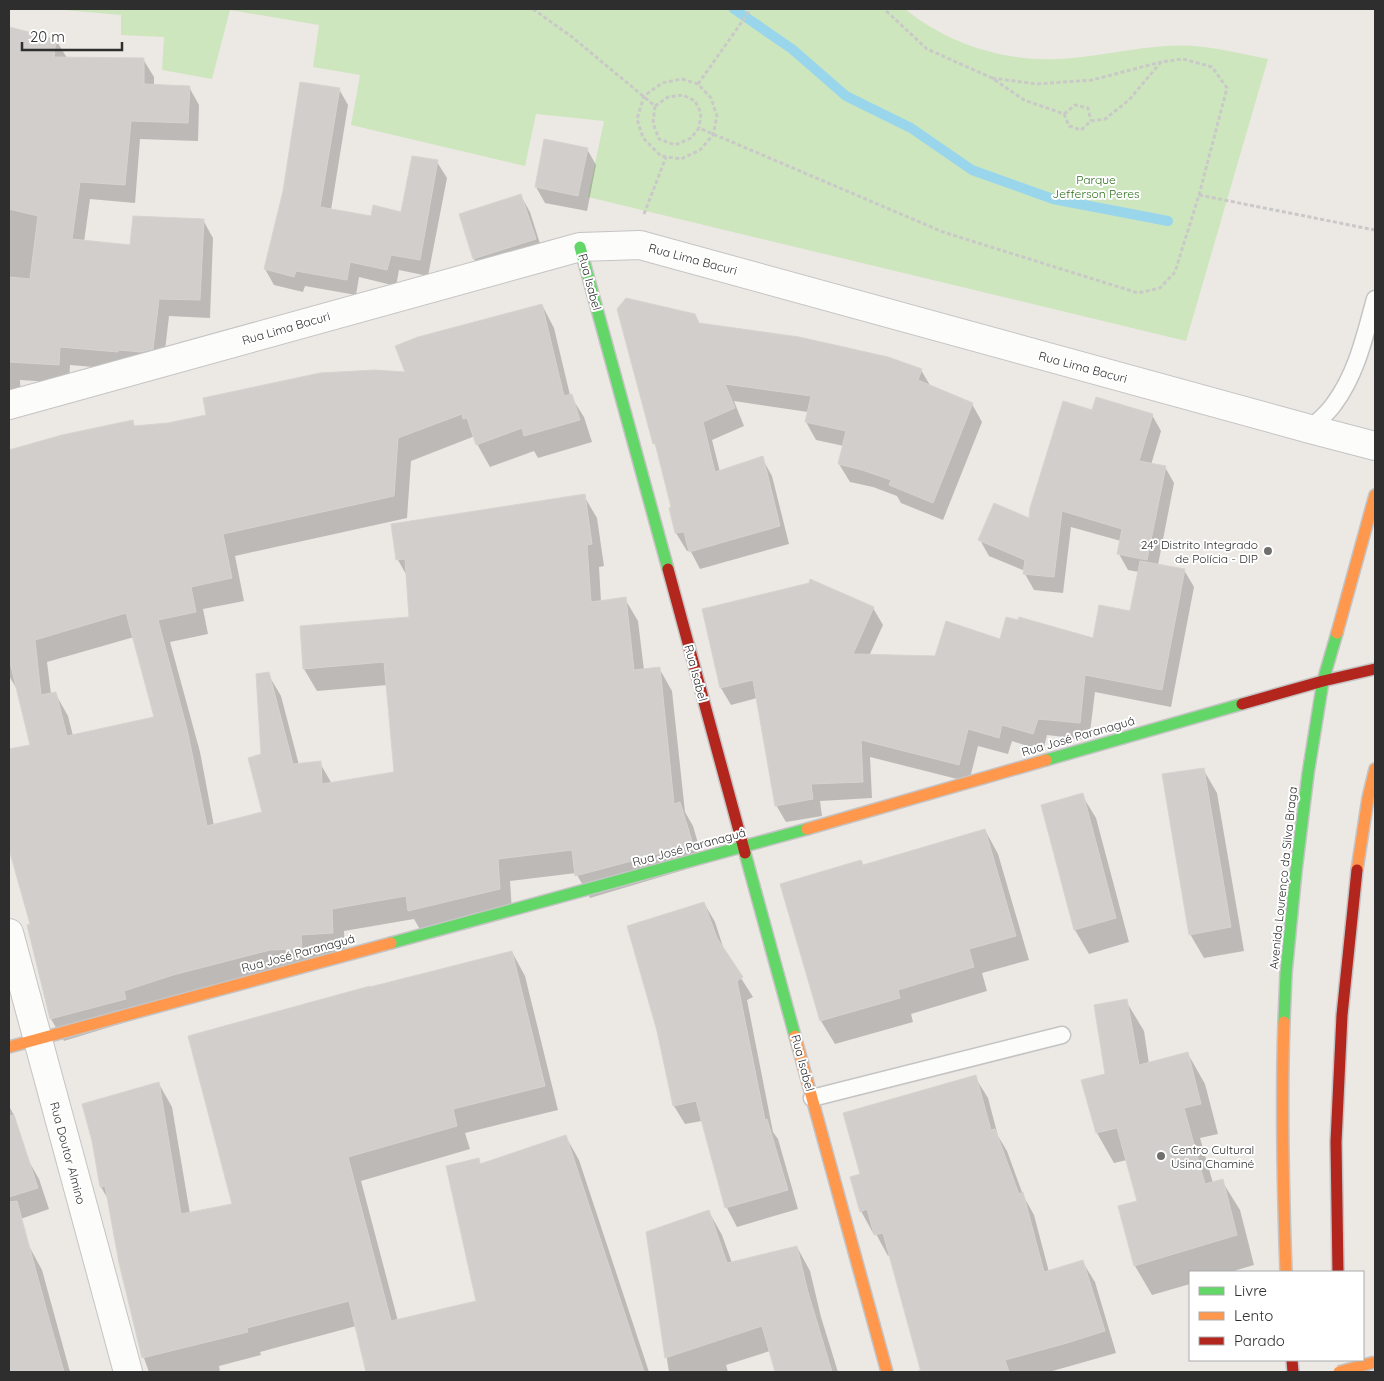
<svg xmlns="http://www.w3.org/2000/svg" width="1384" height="1381" font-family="Quicksand,sans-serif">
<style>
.green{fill:#cee6be}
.shadow{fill:#0003;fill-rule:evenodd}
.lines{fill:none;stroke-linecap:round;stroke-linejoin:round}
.stream{stroke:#99d6ec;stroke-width:10}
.building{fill:#d1cecb;stroke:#d7d4d0;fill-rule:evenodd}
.lane-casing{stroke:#c5c4c5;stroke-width:19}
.street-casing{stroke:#c5c4c5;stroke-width:30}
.fast-casing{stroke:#c5c4c5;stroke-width:14}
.slow-casing{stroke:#c5c4c5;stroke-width:14}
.jam-casing{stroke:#c5c4c5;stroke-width:14}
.path{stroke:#c9c9c8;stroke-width:3;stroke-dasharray:4 2.5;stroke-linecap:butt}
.lane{stroke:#fcfcfb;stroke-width:16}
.street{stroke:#fcfcfb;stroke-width:28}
.fast{stroke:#63d668;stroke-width:11}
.slow{stroke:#ff974d;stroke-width:11}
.jam{stroke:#b3261e;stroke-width:11}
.slow-bridge-casing{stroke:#c5c4c5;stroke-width:14;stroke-linecap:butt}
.slow-bridge{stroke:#ff974d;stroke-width:11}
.poi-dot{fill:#706f6e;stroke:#fff;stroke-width:2}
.labels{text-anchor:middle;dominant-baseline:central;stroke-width:4;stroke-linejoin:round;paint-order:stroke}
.park-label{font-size:12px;fill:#2c6e1b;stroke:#fff}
.street-label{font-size:12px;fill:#2e2e2e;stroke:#fff}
.poi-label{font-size:12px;fill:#2e2e2e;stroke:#fff;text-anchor:end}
</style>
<rect width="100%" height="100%" fill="#ece8e4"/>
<!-- green -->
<path class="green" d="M52 9H905C952 47 1012 64 1072 58 1103 55 1135 48 1166 46 1200 43 1234 52 1268 59L1186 341 588 197 604 121 536 114 525 166 351 125 360 75 313 67 319 25 230 10 212 79 162 70 164 37 121 35V15Z"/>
<!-- shadow -->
<g class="shadow">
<path d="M9 28 56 40 67 58 143 59 154 77V86L189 87 199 105 198 141 140 139 135 203 90 199 84 242 131 246 203 220 213 238 210 318 169 316 163 367 128 370 70 365 69 383 20 380 21 400 9 401ZM52 53H55L52 63Z"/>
<polygon points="339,89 348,105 331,210 372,217 402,214 437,162 447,178 428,276 399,270 396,286 359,277 356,295 305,286 303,292 274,285 265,269"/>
<polygon points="587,149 596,165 587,211 545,203 536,187"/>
<polygon points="521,196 530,212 544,256 484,275 474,259 460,215"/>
<path d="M542 305 554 328 570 395 584 417 592 442 538 458 534 451 490 467 477 444 475 436 411 461 407 518 235 556 244 601 203 609 208 634 170 642 200 752 214 826 263 812V755L268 674 281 696 299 765 320 763 332 784 396 773 387 685 317 691 304 669 410 618 407 576 398 560 584 496 597 518 604 566 599 567 601 602 625 599 638 621 644 670 659 668 672 691 685 812 693 826 704 864 590 898 576 873 510 881 512 911 422 933 414 919 344 931 345 955 64 1041 51 1019 29 926 31 925 9 845V751L31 746 18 691 9 676V452L63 436 132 422 135 427 168 424 407 373ZM134 637 155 718 73 736 68 716 55 693 51 694 47 662Z"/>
<polygon points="699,324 921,370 931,387 972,404 982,422 943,520 901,503 897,496 873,487 850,482 839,464 844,446 816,440 806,422 808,412 734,401 744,426 712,440 720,472 762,458 772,476 789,544 700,569 690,550 687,551 676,533 671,509 673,508 659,452 654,443"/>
<polygon points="1093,412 1152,415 1161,431 1151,465 1165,467 1174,483 1158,565 1184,570 1194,587 1171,707 1095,692 1089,740 1047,735 1043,751 1012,741 1008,754 978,746 969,782 870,757 872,798 820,801 822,816 786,822 776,805 757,698 731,705 721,688 873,608 883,625 869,656 936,658 1001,641 1094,640 1131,612 1139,572 1128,570 1119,554 1121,541 1071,527 1063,593 1034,590 1025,574 1025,571 989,556 980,540 1030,520"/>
<polygon points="1203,769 1217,793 1244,951 1204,958 1190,934"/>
<polygon points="1082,795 1096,818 1129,942 1089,954 1075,930"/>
<polygon points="985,830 998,854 1029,960 982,973 987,991 911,1014 913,1022 835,1044 821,1021"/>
<polygon points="704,903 715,922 725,953 753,997 747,1000 773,1132 778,1139 798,1209 737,1227 727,1208 702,1121 685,1124 674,1106"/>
<polygon points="512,952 525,976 558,1110 465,1133 470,1149 361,1181 398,1321 478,1302 478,1160 481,1165 566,1137 579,1160 649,1372 367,1372 356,1326 260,1352 261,1355 219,1366 220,1372 149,1372 144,1358 120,1263 109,1201 101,1187 93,1140 159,1084 172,1107 190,1214 234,1205 370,988"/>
<polygon points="1126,1001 1144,1031 1149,1064 1188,1054 1205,1084 1218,1134 1200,1138 1213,1183 1222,1181 1240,1210 1254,1265 1230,1272 1190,1272 1190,1284 1152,1295 1135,1266 1139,1202 1127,1160 1114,1163 1097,1133 1083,1081 1107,1075"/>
<polygon points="975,1077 988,1098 998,1136 1007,1151 1023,1195 1034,1215 1049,1272 1082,1261 1095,1282 1116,1353 1049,1372 914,1372 921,1370 890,1255 888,1256 875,1232 873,1233 861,1211 862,1175"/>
<polygon points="9,1106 14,1115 27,1158 39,1179 49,1209 9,1223"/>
<polygon points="709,1212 722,1235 732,1263 797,1247 810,1271 821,1317 838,1372 777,1372 770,1351 726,1365 728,1372 669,1372 647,1233"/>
<polygon points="29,1246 42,1270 70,1372 9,1372 9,1252"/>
</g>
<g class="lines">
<!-- stream -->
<polyline class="stream" points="734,9 792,49 846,96 911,128 972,170 1053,199 1168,221"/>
</g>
<!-- building -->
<g class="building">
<polygon points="9,27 57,39 53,57 144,58 144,84 190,86 188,123 131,121 125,185 80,182 72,239 130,245 133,216 204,219 200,300 159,299 153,349 141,352 118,350 118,352 60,347 59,365 9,362 9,277 30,279 38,216 9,209"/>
<polygon points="300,82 340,88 320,207 371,216 373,205 401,212 412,156 438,160 420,260 391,255 387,270 350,262 347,280 296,271 294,277 264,269 283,191"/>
<polygon points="544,139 588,148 578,196 535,187"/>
<polygon points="521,194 536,239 473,259 459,214"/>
<polygon points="626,298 695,314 699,323 799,337 888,357 922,369 918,380 973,403 933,503 889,485 891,480 862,470 838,464 846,431 805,422 811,396 725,384 735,408 703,422 715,472 763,456 780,526 689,552 684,532 675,533 669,508 671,507 655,443 653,444 617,309"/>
<path d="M542 304 564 396 572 394 580 420 524 436 522 428 476 445 467 418 463 419 462 414 398 438 394 496 223 534 232 578 191 587 196 612 158 620 187 729 207 826 262 812 248 758 261 754 256 674 269 672 293 764 321 761 322 784 394 772 384 662 303 669 300 626 409 617 405 559 396 560 391 524 585 494 592 544 587 545 591 602 626 597 634 670 660 667 674 804 680 802 692 841V845L575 876 572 850 498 859 500 889 408 911 406 896 332 909 333 933 301 935 302 949 270 950 173 975 124 991 126 999 50 1019 27 925 30 924 9 849V749L30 745 9 658V450L62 435 133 420 134 426 168 423 206 415 203 398 320 373 375 370 405 372 395 346 418 337ZM126 613 154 717 67 736 56 692 41 695 35 640Z"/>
<polygon points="1096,397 1153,414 1139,461 1166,466 1147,560 1117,554 1122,529 1062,511 1054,577 1023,574 1025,560 978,540 994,503 1029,518 1030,508 1063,401 1092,410"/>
<polygon points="1140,561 1185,569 1162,690 1085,675 1080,723 1038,719 1033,734 1002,725 999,738 968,729 959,765 861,740 863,782 811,784 813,799 775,806 753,680 720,688 702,609 809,583 810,579 874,607 853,654 935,656 946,621 1000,639 1006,617 1018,620 1019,617 1093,638 1099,605 1130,611"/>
<polygon points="1204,768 1231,927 1189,935 1162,774"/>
<polygon points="1083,793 1116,918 1074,930 1041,805"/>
<polygon points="985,829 1016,936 969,949 974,967 898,990 900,998 820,1021 780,884 861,860 863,865"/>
<polygon points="704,902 717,938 743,977 737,981 765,1120 767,1119 788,1190 725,1208 696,1101 673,1106 657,1031 627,926"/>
<polygon points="512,951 545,1086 453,1109 457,1126 348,1157 391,1321 476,1301 446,1166 479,1158 480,1164 566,1135 644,1372 366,1372 349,1301 247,1328 248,1332 142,1358 119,1263 105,1186 100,1187 92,1141 82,1104 159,1082 181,1214 232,1204 188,1036 370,986 370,987"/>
<polygon points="1127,999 1139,1065 1188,1052 1201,1104 1184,1108 1205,1184 1223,1179 1237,1235 1134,1266 1118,1206 1137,1201 1117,1128 1096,1133 1081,1080 1105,1074 1094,1005"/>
<polygon points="976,1075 991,1130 995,1129 1019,1194 1023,1192 1044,1272 1083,1260 1105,1331 1067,1343 1005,1360 1009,1372 921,1372 883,1233 874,1235 867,1209 860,1212 850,1177 860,1174 843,1113"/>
<polygon points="14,1115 38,1188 9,1197 9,1116"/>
<polygon points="17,1201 48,1315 64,1372 9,1372 9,1202"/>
<polygon points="709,1210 727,1263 797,1246 808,1292 832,1372 775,1372 762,1326 665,1358 646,1232"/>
</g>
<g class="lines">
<!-- lane casing -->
<g class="lane-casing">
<g id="lane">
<path d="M1310 429C1318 421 1328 413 1334 404 1357 373 1365 335 1375 299"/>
<polyline points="812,1098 1062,1035"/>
</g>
</g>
<!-- street casing -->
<g class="street-casing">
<g id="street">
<polyline points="9,405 580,247 640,245 1310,429 1375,446"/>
<polyline points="9,933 128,1372"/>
</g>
</g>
<!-- fast casing -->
<g class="fast-casing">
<g id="fast">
<polyline points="580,247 668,569"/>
<polyline points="1046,760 1242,704"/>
<polyline points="745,853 795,1036"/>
<polyline points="391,943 807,829"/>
<polyline points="1284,1022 1286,973 1296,871 1308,774 1323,681 1337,633"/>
</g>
</g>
<!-- slow casing -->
<g class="slow-casing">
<g id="slow">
<polyline points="1337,633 1375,495"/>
<polyline points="807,829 1046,760"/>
<polyline points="1357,870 1368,798 1375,769"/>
<path d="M1284 1022C1281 1105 1283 1188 1286 1272"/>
<polyline points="795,1036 887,1372"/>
<polyline points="9,1047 391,943"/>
</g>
</g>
<!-- jam casing -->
<g class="jam-casing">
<g id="jam">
<polyline points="668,569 745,853"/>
<polyline points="1242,704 1323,681 1375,669"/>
<polyline points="1338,1272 1336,1142 1342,1015 1357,870"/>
<polyline points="1292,1360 1293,1372"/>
</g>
</g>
<!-- path -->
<g class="path">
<polyline points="533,9 572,37 655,106 653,123 659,139 675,145 691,138 699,128 943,232 1138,293 1160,288 1175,272 1199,195 1227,88 1212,67 1183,59 1161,62 1129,100 1105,119 1091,121 1081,130 1069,126 1064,114 1024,100 992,78 927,49 884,9"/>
<polyline points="992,78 1037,84 1092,80 1161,62"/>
<polygon points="682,79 698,84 711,98 717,116 713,135 700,150 681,159 661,156 643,138 637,119 644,96 662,83"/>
<polyline points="698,84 751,9"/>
<polyline points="655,106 668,97 683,95 695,101 701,113 699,128"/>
<polyline points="1064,114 1075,105 1088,108 1091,121"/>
<polyline points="1199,195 1375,230"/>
<polyline points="644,214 666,157"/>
</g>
<!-- lane -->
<use href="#lane" class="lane"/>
<!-- street -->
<use href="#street" class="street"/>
<!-- fast -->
<use href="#fast" class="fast"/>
<!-- slow -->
<use href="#slow" class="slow"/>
<!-- jam -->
<use href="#jam" class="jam"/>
<!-- slow-bridge casing -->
<g class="slow-bridge-casing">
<polyline id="slow-bridge" points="1339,1372 1375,1362"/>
</g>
<!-- slow-bridge -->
<use href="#slow-bridge" class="slow-bridge"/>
</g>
<!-- markers -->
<g class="poi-dot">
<circle cx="1268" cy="551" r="5"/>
<circle cx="1161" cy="1156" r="5"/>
</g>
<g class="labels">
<!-- park labels -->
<g class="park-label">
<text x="1096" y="179">Parque<tspan x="1096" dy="14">Jefferson Peres</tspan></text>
</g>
<!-- street labels -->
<g class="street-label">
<text transform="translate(693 259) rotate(15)">Rua Lima Bacuri</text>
<text transform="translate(590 282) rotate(75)">Rua Isabel</text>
<text transform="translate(286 328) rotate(-16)">Rua Lima Bacuri</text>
<text transform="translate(1083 367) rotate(15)">Rua Lima Bacuri</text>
<text transform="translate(696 673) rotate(75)">Rua Isabel</text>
<text transform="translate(1078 736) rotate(-16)">Rua José Paranaguá</text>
<text transform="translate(689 847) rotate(-15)">Rua José Paranaguá</text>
<text transform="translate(1283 878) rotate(-84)">Avenida Lourenço da Silva Braga</text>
<text transform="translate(298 953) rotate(-15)">Rua José Paranaguá</text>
<text transform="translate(803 1063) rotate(75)">Rua Isabel</text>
<text transform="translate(68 1153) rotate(75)">Rua Doutor Almino</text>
</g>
<!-- poi labels -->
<g class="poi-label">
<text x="1258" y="544">24º Distrito Integrado<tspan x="1258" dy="14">de Polícia - DIP</tspan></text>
<text x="1171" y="1149" text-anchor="start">Centro Cultural<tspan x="1171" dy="14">Usina Chaminé</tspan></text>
</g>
</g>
<!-- border -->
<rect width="1384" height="1381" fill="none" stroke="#2e2e2e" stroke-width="20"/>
<!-- legend -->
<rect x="1189" y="1271" width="175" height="90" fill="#ffffff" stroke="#ababab"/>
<rect x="1199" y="1287" width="25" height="8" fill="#63d668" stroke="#ababab"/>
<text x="1234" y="1296" font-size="15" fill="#2e2e2e">Livre</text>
<rect x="1199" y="1312" width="25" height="8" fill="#ff974d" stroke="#ababab"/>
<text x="1234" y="1321" font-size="15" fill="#2e2e2e">Lento</text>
<rect x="1199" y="1337" width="25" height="8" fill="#b3261e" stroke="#ababab"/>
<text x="1234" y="1346" font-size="15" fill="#2e2e2e">Parado</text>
<!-- scale -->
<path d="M22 42v8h100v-8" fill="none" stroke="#2e2e2e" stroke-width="2.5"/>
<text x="30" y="42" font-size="15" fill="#2e2e2e" stroke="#ffffff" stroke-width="4" paint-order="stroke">20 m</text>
</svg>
